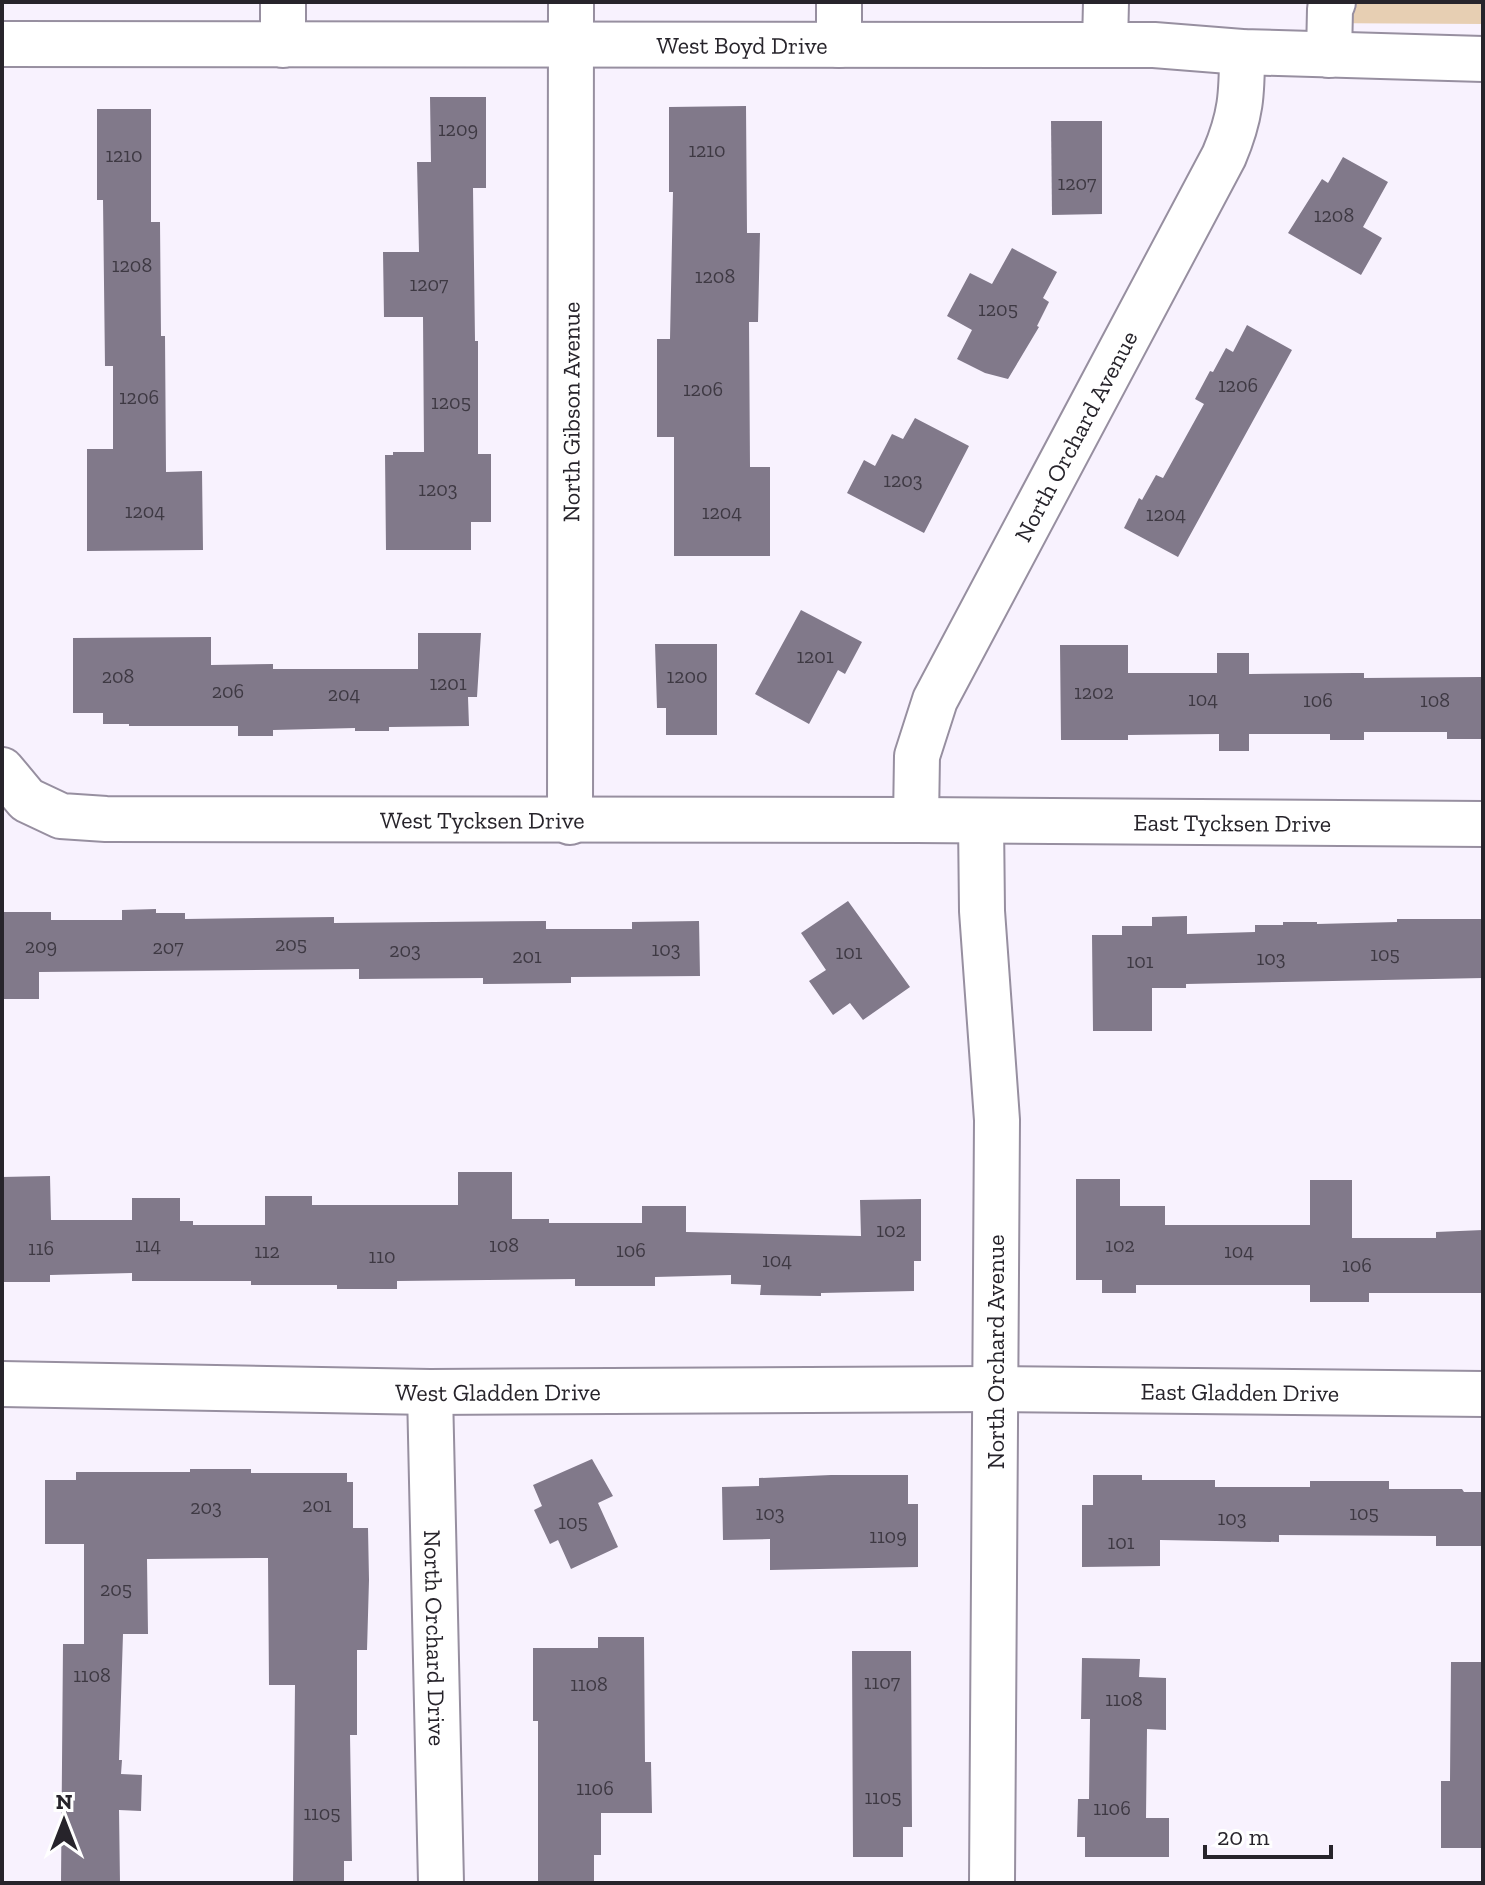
<svg xmlns="http://www.w3.org/2000/svg" width="1485" height="1885" font-family="'Zilla Slab',serif">
<style>
.green{fill:#e7cfb3}
.building{fill:#81798a}
.lines{fill:none;stroke-linecap:round;stroke-linejoin:round}
.minor-casing{stroke:#978fa0;stroke-width:48}
.minor{stroke:#fff;stroke-width:44}
.labels{text-anchor:middle;dominant-baseline:central;stroke-width:7;stroke-linejoin:round;paint-order:stroke}
.number-label{font-size:20px;fill:#3e3943}
.street-label{font-size:24px;fill:#27242b;stroke:#fff}
</style>
<rect width="100%" height="100%" fill="#f8f2fe"/>
<!-- green -->
<polygon class="green" points="1313,2 1483,2 1483,24 1309,23"/>
<!-- building -->
<g class="building">
<polygon points="430,97 486,97 486,188 473,188 475,341 478,341 478,454 491,454 491,522 471,522 471,550 386,550 385,455 393,455 393,452 424,452 423,317 384,317 383,252 419,252 417,162 431,162"/>
<polygon points="746,106 747,233 760,233 758,322 749,322 750,467 770,467 770,556 674,556 674,437 657,437 657,339 670,339 673,192 669,192 669,107"/>
<polygon points="97,109 151,109 151,222 160,222 161,336 165,336 166,472 202,471 203,550 87,551 87,449 113,449 113,366 105,366 103,200 97,200"/>
<polygon points="1051,121 1102,121 1102,214 1052,215"/>
<polygon points="1343,157 1388,182 1363,227 1382,238 1361,275 1288,233 1322,179 1328,183"/>
<polygon points="1012,248 1057,272 1043,298 1049,302 1037,326 1039,327 1008,379 985,373 957,359 972,330 947,316 970,273 992,284"/>
<polygon points="1247,325 1292,350 1178,557 1124,528 1139,498 1142,500 1156,475 1163,478 1204,404 1195,399 1210,371 1213,372 1226,348 1233,352"/>
<polygon points="915,418 969,446 924,533 847,493 864,460 875,466 892,434 903,439"/>
<polygon points="801,610 862,642 845,674 838,670 809,724 755,694"/>
<polygon points="418,633 481,633 477,697 468,697 469,726 389,727 389,731 355,731 355,728 273,730 273,736 238,736 238,726 129,726 129,724 103,724 103,713 73,713 73,638 211,637 211,665 273,664 273,669 418,669"/>
<polygon points="655,644 717,644 717,735 666,735 666,708 657,708"/>
<polygon points="1060,645 1128,645 1128,673 1217,673 1217,653 1249,653 1249,674 1355,673 1364,673 1364,678 1481,677 1481,739 1447,739 1447,732 1364,732 1364,740 1330,740 1330,734 1249,734 1249,751 1219,751 1219,734 1128,735 1128,740 1061,740"/>
<polygon points="848,901 910,987 863,1020 850,1003 833,1015 809,981 826,970 801,933"/>
<polygon points="156,909 156,913 185,913 185,919 334,917 334,923 546,921 546,929 632,929 632,922 699,921 700,976 571,977 571,983 483,984 483,978 359,979 359,969 39,972 39,999 2,999 2,912 51,912 51,920 122,920 122,910"/>
<polygon points="1187,916 1187,934 1255,932 1255,925 1283,925 1283,922 1317,922 1317,924 1397,922 1397,919 1483,919 1483,978 1186,984 1186,988 1152,988 1152,1031 1093,1031 1092,935 1122,935 1122,926 1152,926 1152,917"/>
<polygon points="458,1172 512,1172 512,1219 549,1219 549,1223 642,1223 642,1206 686,1206 686,1232 861,1236 860,1200 921,1199 921,1261 914,1261 914,1291 821,1293 821,1296 760,1295 761,1285 731,1284 731,1275 655,1277 655,1286 575,1286 575,1279 397,1281 397,1289 337,1289 337,1285 251,1285 251,1281 132,1281 132,1273 50,1275 50,1282 2,1282 2,1177 50,1176 51,1220 132,1220 132,1198 180,1198 180,1221 193,1221 193,1225 265,1225 265,1196 312,1196 312,1205 458,1205"/>
<polygon points="1076,1179 1120,1179 1120,1206 1165,1206 1165,1225 1310,1225 1310,1180 1352,1180 1352,1238 1436,1238 1436,1232 1483,1230 1483,1293 1369,1293 1369,1302 1310,1302 1310,1285 1136,1285 1136,1293 1102,1293 1102,1280 1076,1280"/>
<polygon points="592,1459 613,1496 598,1503 618,1547 571,1569 558,1540 550,1544 534,1510 542,1506 533,1485"/>
<polygon points="190,1469 251,1469 251,1473 347,1473 347,1482 353,1482 353,1528 368,1528 369,1580 367,1650 357,1650 357,1735 350,1735 352,1861 344,1861 344,1883 293,1883 295,1685 269,1685 268,1558 147,1559 148,1634 123,1634 119,1760 122,1760 121,1774 142,1775 141,1811 119,1810 120,1883 61,1883 63,1644 84,1644 84,1544 45,1544 45,1480 76,1480 76,1472 190,1472"/>
<polygon points="831,1475 908,1475 908,1504 918,1504 918,1567 770,1570 770,1539 723,1540 722,1487 759,1486 759,1478"/>
<polygon points="1093,1475 1142,1475 1142,1480 1215,1480 1215,1487 1310,1487 1310,1481 1389,1481 1389,1489 1462,1489 1464,1492 1483,1492 1483,1546 1436,1546 1436,1536 1279,1535 1279,1542 1160,1540 1160,1566 1082,1567 1082,1505 1093,1505"/>
<polygon points="598,1637 644,1637 645,1762 651,1762 652,1813 601,1813 601,1855 594,1855 594,1883 538,1883 538,1721 533,1721 533,1648 598,1648"/>
<polygon points="852,1651 911,1651 912,1827 903,1827 903,1857 853,1857"/>
<polygon points="1082,1658 1140,1659 1139,1677 1166,1678 1166,1730 1147,1729 1146,1818 1169,1818 1169,1857 1085,1857 1085,1837 1077,1837 1078,1799 1089,1799 1090,1719 1081,1719"/>
<polygon points="1451,1662 1483,1662 1483,1848 1441,1848 1441,1781 1450,1781"/>
</g>
<g class="lines">
<!-- minor casing -->
<g class="minor-casing">
<g id="minor">
<polyline points="839,2 839,45"/>
<path id="s1" d="M2 44 1154 45 1242 52 1483 59"/>
<polyline points="283,45 283,2"/>
<polyline points="1105,45 1106,2"/>
<polyline points="1329,55 1330,9 1333,2"/>
<path id="s2" d="M2 770 27 800 61 816 106 819 916 820 1483 824"/>
<path id="s3" d="M916 820 917 756 935 700 1224 156C1241 116 1242 94 1242 52"/>
<polyline points="981,821 982,911 997,1120 992,1883"/>
<path id="s4" d="M570 822 571 2"/>
<path id="s5" d="M2 1384 430 1392 995 1389 1483 1394"/>
<path id="s6" d="M430 1392 441 1883"/>
</g>
</g>
<!-- minor -->
<use href="#minor" class="minor"/>
</g>
<g class="labels">
<!-- number labels -->
<g class="number-label">
<text x="458" y="129">1209</text>
<text x="707" y="150">1210</text>
<text x="124" y="155">1210</text>
<text x="1077" y="183">1207</text>
<text x="1334" y="215">1208</text>
<text x="132" y="265">1208</text>
<text x="715" y="276">1208</text>
<text x="429" y="284">1207</text>
<text x="998" y="309">1205</text>
<text x="1238" y="385">1206</text>
<text x="703" y="389">1206</text>
<text x="139" y="397">1206</text>
<text x="451" y="402">1205</text>
<text x="903" y="480">1203</text>
<text x="438" y="489">1203</text>
<text x="145" y="511">1204</text>
<text x="722" y="512">1204</text>
<text x="1166" y="514">1204</text>
<text x="815" y="656">1201</text>
<text x="118" y="676">208</text>
<text x="687" y="676">1200</text>
<text x="448" y="683">1201</text>
<text x="228" y="691">206</text>
<text x="1094" y="692">1202</text>
<text x="344" y="694">204</text>
<text x="1203" y="699">104</text>
<text x="1318" y="700">106</text>
<text x="1435" y="700">108</text>
<text x="291" y="944">205</text>
<text x="41" y="946">209</text>
<text x="168" y="947">207</text>
<text x="666" y="949">103</text>
<text x="405" y="950">203</text>
<text x="849" y="952">101</text>
<text x="1385" y="954">105</text>
<text x="527" y="956">201</text>
<text x="1271" y="958">103</text>
<text x="1140" y="961">101</text>
<text x="891" y="1230">102</text>
<text x="148" y="1245">114</text>
<text x="504" y="1245">108</text>
<text x="1120" y="1245">102</text>
<text x="41" y="1248">116</text>
<text x="631" y="1250">106</text>
<text x="267" y="1251">112</text>
<text x="1239" y="1251">104</text>
<text x="382" y="1256">110</text>
<text x="777" y="1260">104</text>
<text x="1357" y="1265">106</text>
<text x="317" y="1505">201</text>
<text x="206" y="1507">203</text>
<text x="770" y="1513">103</text>
<text x="1364" y="1513">105</text>
<text x="1232" y="1518">103</text>
<text x="573" y="1522">105</text>
<text x="888" y="1536">1109</text>
<text x="1121" y="1542">101</text>
<text x="116" y="1589">205</text>
<text x="92" y="1675">1108</text>
<text x="882" y="1682">1107</text>
<text x="589" y="1684">1108</text>
<text x="1124" y="1699">1108</text>
<text x="595" y="1788">1106</text>
<text x="883" y="1797">1105</text>
<text x="1112" y="1808">1106</text>
<text x="322" y="1813">1105</text>
</g>
<!-- street labels -->
<g class="street-label">
<text stroke="none"><textPath href="#s1" startOffset="740">West Boyd Drive</textPath></text>
<text stroke="none"><textPath href="#s4" startOffset="410">North Gibson Avenue</textPath></text>
<text stroke="none"><textPath href="#s3" startOffset="422">North Orchard Avenue</textPath></text>
<text stroke="none"><textPath href="#s2" startOffset="498">West Tycksen Drive</textPath></text>
<text stroke="none"><textPath href="#s2" startOffset="1248">East Tycksen Drive</textPath></text>
<text transform="translate(995 1352) rotate(-90)">North Orchard Avenue</text>
<text stroke="none"><textPath href="#s5" startOffset="496">West Gladden Drive</textPath></text>
<text stroke="none"><textPath href="#s5" startOffset="1238">East Gladden Drive</textPath></text>
<text stroke="none"><textPath href="#s6" startOffset="246">North Orchard Drive</textPath></text>
</g>
</g>
<!-- border -->
<rect width="1485" height="1885" fill="none" stroke="#27242b" stroke-width="8"/>
<!-- north arrow -->
<g transform="translate(64 1821)" stroke="#ffffff" stroke-width="6" paint-order="stroke">
<path d="M0-6L14 30L0 20L-14 30Z" fill="#27242b"/>
<text y="-12" font-size="22" font-weight="bold" text-anchor="middle" fill="#27242b">N</text>
</g>
<!-- scale -->
<path d="M1205 1845v12h126v-12" fill="none" stroke="#27242b" stroke-width="4"/>
<text x="1217" y="1845" font-size="24" fill="#27242b" stroke="#ffffff" stroke-width="6" paint-order="stroke">20 m</text>
</svg>
